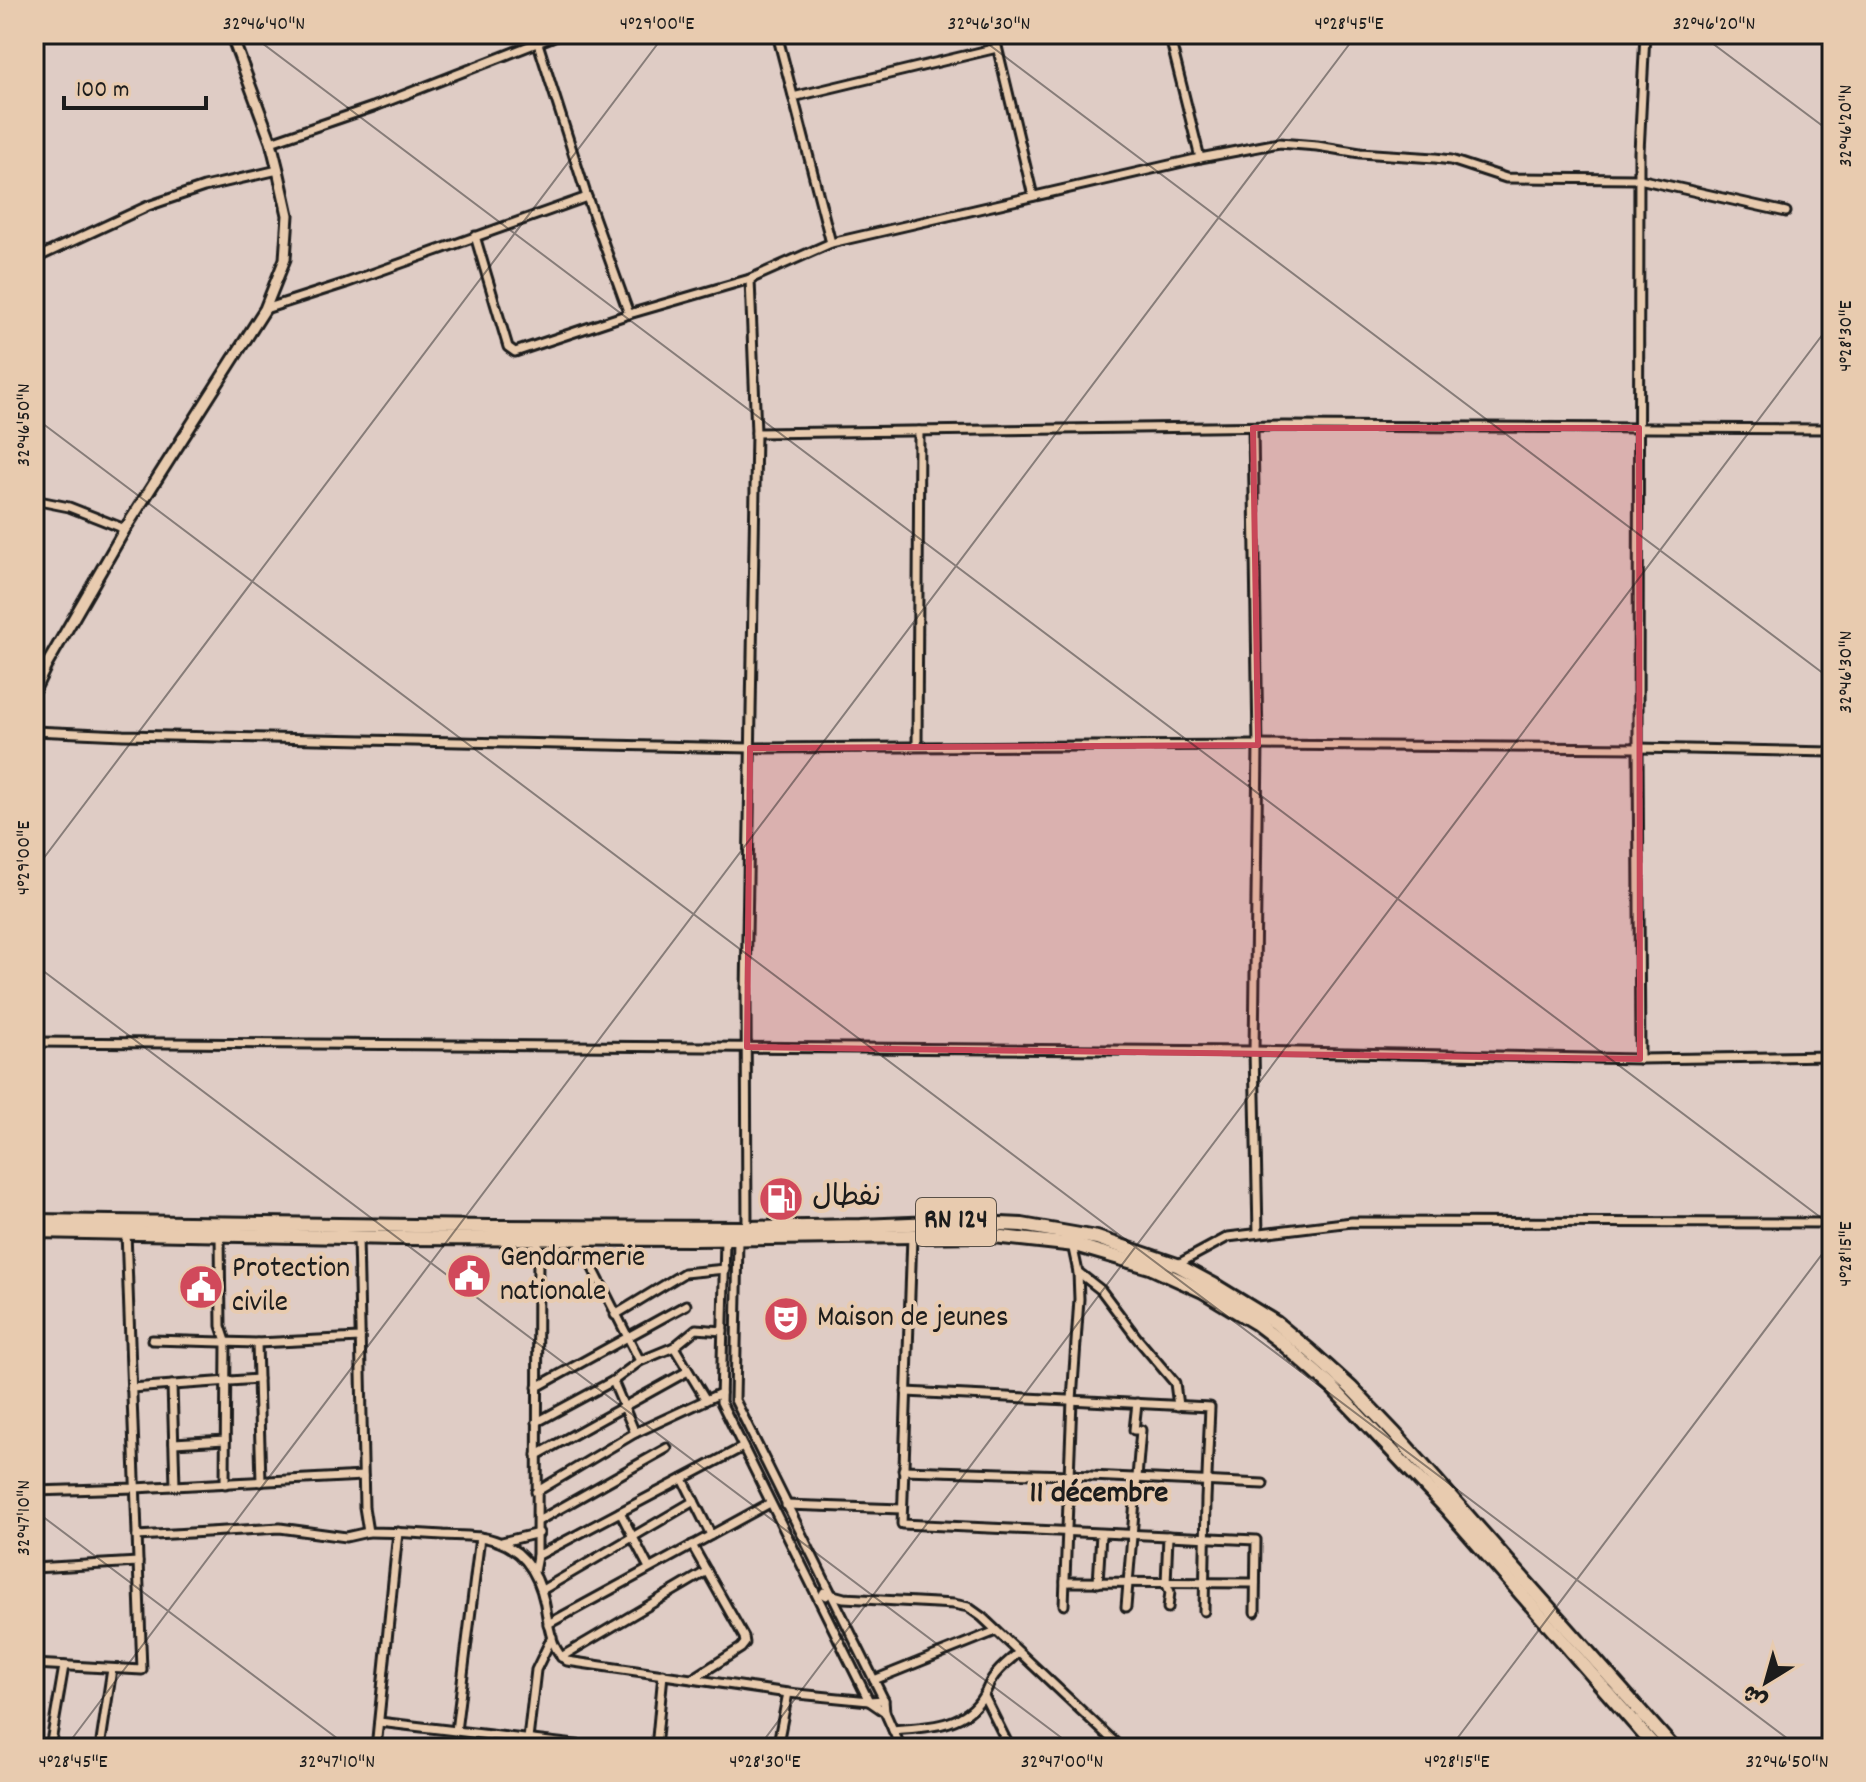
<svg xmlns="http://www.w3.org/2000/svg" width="1866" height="1782" font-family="Dekko,'Playpen Sans Arabic',sans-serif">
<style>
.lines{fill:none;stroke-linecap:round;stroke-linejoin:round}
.minor-casing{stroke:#1c1c1c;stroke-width:13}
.tertiary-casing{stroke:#1c1c1c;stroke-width:15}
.primary-casing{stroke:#1c1c1c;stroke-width:18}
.minor{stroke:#e8cbaf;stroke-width:7}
.tertiary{stroke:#e8cbaf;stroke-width:9}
.primary{stroke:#e8cbaf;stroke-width:12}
.marked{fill:#c84758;fill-opacity:0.2;stroke:#c84758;stroke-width:6;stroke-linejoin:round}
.ticks{fill:none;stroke:#1c1c1c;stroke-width:2;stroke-opacity:0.45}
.labels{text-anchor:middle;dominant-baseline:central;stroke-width:8;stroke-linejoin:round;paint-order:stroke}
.shield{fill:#e8cbaf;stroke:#595048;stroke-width:2}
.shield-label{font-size:28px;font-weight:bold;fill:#1c1c1c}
.poi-label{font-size:30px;fill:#1c1c1c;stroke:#e8cbaf;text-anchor:start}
.neighbourhood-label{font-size:32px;font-weight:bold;fill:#1c1c1c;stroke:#e8cbaf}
.neatline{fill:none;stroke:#1c1c1c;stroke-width:3}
.ticks-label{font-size:20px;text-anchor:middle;fill:#1c1c1c}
</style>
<rect width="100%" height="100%" fill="#dfccc5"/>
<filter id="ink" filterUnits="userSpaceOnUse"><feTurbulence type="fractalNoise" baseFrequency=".0125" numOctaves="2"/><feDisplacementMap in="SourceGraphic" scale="16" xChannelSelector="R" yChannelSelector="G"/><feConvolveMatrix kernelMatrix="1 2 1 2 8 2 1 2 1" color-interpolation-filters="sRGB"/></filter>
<g filter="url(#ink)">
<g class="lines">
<!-- minor casing -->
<g class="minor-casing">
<g id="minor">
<polyline points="535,34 587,197 629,314"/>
<polyline points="777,34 831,243"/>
<polyline points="994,34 1033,196"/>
<polyline points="1169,34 1200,158"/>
<polyline points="995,39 1015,34"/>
<polyline points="793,97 997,48"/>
<polyline points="271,142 373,107 560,34"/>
<polyline points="475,236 508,347 515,352 629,314 750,279 831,243 1200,158 1279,143 1317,146 1360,153 1435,158 1451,160 1506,178 1639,179 1786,212"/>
<polyline points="34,259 148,206 204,187 278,170"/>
<polyline points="265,309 346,283 587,197"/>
<polyline points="1253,428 1258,745 1254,1051 1258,1233"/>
<polyline points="756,433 1284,426 1832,429"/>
<polyline points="34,500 69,507 125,529"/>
<polyline points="34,731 123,735 750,748 1258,745 1638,748 1832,752"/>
<polyline points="917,746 919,431"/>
<polyline points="34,1042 1254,1051 1640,1059 1832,1056"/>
<polyline points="1640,1059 1638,748 1639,152 1645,34"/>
<polyline points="747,1228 746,991 756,433 750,279"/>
<polyline points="220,1234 221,1326 226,1341 225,1484"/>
<polyline points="912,1236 902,1524 1256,1540 1255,1612"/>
<path d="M358 1237 364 1507 368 1532C393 1532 418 1533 443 1535 462 1536 482 1535 499 1542 531 1554 543 1586 547 1617 550 1632 553 1652 567 1661L788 1693 869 1701 884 1700"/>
<polyline points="578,1239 640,1361"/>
<polyline points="725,1239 721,1402 869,1701 885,1712"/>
<polyline points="738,1239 735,1400 884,1700 885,1712 901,1748"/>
<polyline points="1072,1244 1078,1272 1101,1290 1137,1338 1175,1383 1178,1406"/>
<polyline points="1178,1264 1228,1237 1352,1222 1832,1223"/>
<polyline points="615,1315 684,1273 725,1269"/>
<polyline points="152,1340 257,1343 360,1338"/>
<polyline points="257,1343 261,1482"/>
<polyline points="674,1347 706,1400"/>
<polyline points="613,1381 635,1433"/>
<polyline points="172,1385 175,1486"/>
<polyline points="537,1387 686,1305"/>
<polyline points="131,1388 258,1379"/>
<polyline points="906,1392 1210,1407 1206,1499 1204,1611"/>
<polyline points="537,1422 613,1381 640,1361 674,1347 696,1329 723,1331"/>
<polyline points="174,1443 225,1440"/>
<polyline points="537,1455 688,1371"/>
<polyline points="903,1470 1069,1475 1263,1484"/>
<polyline points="683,1479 711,1535"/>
<polyline points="34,1491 135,1488 363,1476"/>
<polyline points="536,1492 635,1433 721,1393"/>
<polyline points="786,1505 902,1509"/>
<polyline points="620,1512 649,1568"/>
<polyline points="538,1521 667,1448"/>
<polyline points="137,1536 280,1528 346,1537 368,1532"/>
<polyline points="502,1542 539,1533"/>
<polyline points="692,1545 744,1637 745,1643 741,1648 694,1678"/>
<polyline points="537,1556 538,1238"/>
<polyline points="34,1568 138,1562"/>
<polyline points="534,1572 537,1556 743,1447"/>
<polyline points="1065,1582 1255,1583"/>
<polyline points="1098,1583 1101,1534"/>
<polyline points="542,1590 694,1501"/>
<polygon points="824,1592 827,1593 826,1596 823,1594"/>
<polyline points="833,1595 844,1598 954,1604 968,1607 982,1617 1121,1748"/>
<polyline points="1064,1605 1072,1400 1079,1299 1078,1272"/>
<polyline points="1126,1607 1141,1430 1134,1430 1137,1403"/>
<polyline points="1168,1608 1170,1592 1166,1583 1168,1536"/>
<polyline points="548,1624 770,1503"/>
<polyline points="561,1657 707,1571"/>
<polyline points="34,1664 142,1670 126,1232"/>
<polyline points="874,1680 996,1631"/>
<polyline points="984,1696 1010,1748"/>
<polyline points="379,1722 601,1748"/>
<path d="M893 1730C926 1727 964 1728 983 1696 987 1691 988 1685 992 1679 999 1668 1009 1661 1018 1653"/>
<polyline points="456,1731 480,1537"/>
<polyline points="528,1739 536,1670 552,1637"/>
<polyline points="50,1748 64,1666"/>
<polyline points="100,1748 112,1669"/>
<polyline points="376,1748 398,1532"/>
<polyline points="656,1748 663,1674"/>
<polyline points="777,1748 788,1693"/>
</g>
</g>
<!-- tertiary casing -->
<g class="tertiary-casing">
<polyline id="tertiary" points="34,691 46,666 125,529 265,309 285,259 288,215 278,170 271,142 231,34"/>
</g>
<!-- primary casing -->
<g class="primary-casing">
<g id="primary">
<polyline points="34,1221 489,1227 747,1228 861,1226 958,1222 1022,1225 1097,1238 1177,1265 1214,1285 1276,1323 1310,1351 1351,1388 1395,1434 1673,1748"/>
<polyline points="34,1231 396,1238 694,1239 984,1235 1075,1245 1150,1267 1203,1291 1256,1323 1281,1342 1332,1387 1448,1510 1656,1748"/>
</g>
</g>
<!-- minor -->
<use href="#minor" class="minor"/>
<!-- tertiary -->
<use href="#tertiary" class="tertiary"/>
<!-- primary -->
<use href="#primary" class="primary"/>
</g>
</g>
<!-- marked area -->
<path class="marked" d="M1253 428H1639L1640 1059 747 1047 750 748 1258 745Z"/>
<!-- ticks -->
<path class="ticks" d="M250 34 1832 1226M975 34 1832 680M1700 34 1832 133M34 417 1800 1748M34 871 665 34M34 964 1075 1748M34 1510 350 1748M65 1748 1357 34M758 1748 1832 322M1450 1748 1832 1241"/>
<!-- icons -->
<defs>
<g id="fuel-disc" transform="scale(2.3)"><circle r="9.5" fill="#d1495b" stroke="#e8cbaf"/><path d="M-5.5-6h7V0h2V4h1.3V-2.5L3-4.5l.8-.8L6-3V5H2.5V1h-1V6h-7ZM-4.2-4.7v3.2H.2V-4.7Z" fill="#fff"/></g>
<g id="civic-disc" transform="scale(2.3)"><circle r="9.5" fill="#d1495b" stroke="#e8cbaf"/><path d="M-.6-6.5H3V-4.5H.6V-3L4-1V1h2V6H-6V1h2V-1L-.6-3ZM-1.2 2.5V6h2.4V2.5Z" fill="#fff"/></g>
<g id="theatre-disc" transform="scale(2.3)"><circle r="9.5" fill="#d1495b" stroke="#e8cbaf"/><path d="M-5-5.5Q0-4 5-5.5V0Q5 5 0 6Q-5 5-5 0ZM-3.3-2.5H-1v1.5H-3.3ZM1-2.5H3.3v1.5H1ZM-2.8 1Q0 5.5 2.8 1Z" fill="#fff"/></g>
</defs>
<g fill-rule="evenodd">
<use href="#fuel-disc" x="781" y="1199"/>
<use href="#civic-disc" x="469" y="1276"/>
<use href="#civic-disc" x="201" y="1287"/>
<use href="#theatre-disc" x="786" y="1319"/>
</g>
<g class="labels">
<!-- shield labels -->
<rect class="shield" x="916" y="1198" width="80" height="48" rx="6"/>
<g class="shield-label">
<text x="956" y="1222">RN 124</text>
</g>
<!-- poi labels -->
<g class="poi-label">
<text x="812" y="1199">نفطال</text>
<text x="500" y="1259">Gendarmerie<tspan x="500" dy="34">nationale</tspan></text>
<text x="232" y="1270">Protection<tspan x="232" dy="34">civile</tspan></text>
<text x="817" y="1319">Maison de jeunes</text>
</g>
<!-- neighbourhood labels -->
<g class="neighbourhood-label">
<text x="1099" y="1495">11 décembre</text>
</g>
</g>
<!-- margin -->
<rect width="1866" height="1782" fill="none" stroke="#e8cbaf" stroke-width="88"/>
<!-- north arrow -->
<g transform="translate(1766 1682) rotate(217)" stroke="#e8cbaf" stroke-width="6" paint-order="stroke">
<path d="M0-6L14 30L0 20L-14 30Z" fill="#1c1c1c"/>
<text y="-12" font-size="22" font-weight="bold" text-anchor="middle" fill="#1c1c1c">ش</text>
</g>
<!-- scale -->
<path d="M64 96v12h142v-12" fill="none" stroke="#1c1c1c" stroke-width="4"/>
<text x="76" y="96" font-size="24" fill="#1c1c1c" stroke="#e8cbaf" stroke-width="6" paint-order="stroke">100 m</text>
<rect x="44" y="44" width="1778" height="1694" class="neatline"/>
<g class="ticks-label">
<text x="264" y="29">32°46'40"N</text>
<text x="657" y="29">4°29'00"E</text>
<text x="989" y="29">32°46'30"N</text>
<text x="1349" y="29">4°28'45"E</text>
<text x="1714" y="29">32°46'20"N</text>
<text transform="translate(1844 126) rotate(-90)" y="7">32°46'20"N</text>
<text transform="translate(1844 336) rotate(-90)" y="7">4°28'30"E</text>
<text transform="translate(22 425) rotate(-90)" y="7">32°46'50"N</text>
<text transform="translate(1844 672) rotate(-90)" y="7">32°46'30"N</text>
<text transform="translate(22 858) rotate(-90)" y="7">4°29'00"E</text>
<text transform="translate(1844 1254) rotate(-90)" y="7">4°28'15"E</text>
<text transform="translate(22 1518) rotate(-90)" y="7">32°47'10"N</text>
<text x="73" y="1767">4°28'45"E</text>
<text x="337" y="1767">32°47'10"N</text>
<text x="765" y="1767">4°28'30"E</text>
<text x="1062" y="1767">32°47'00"N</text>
<text x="1457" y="1767">4°28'15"E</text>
<text x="1787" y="1767">32°46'50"N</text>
</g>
</svg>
